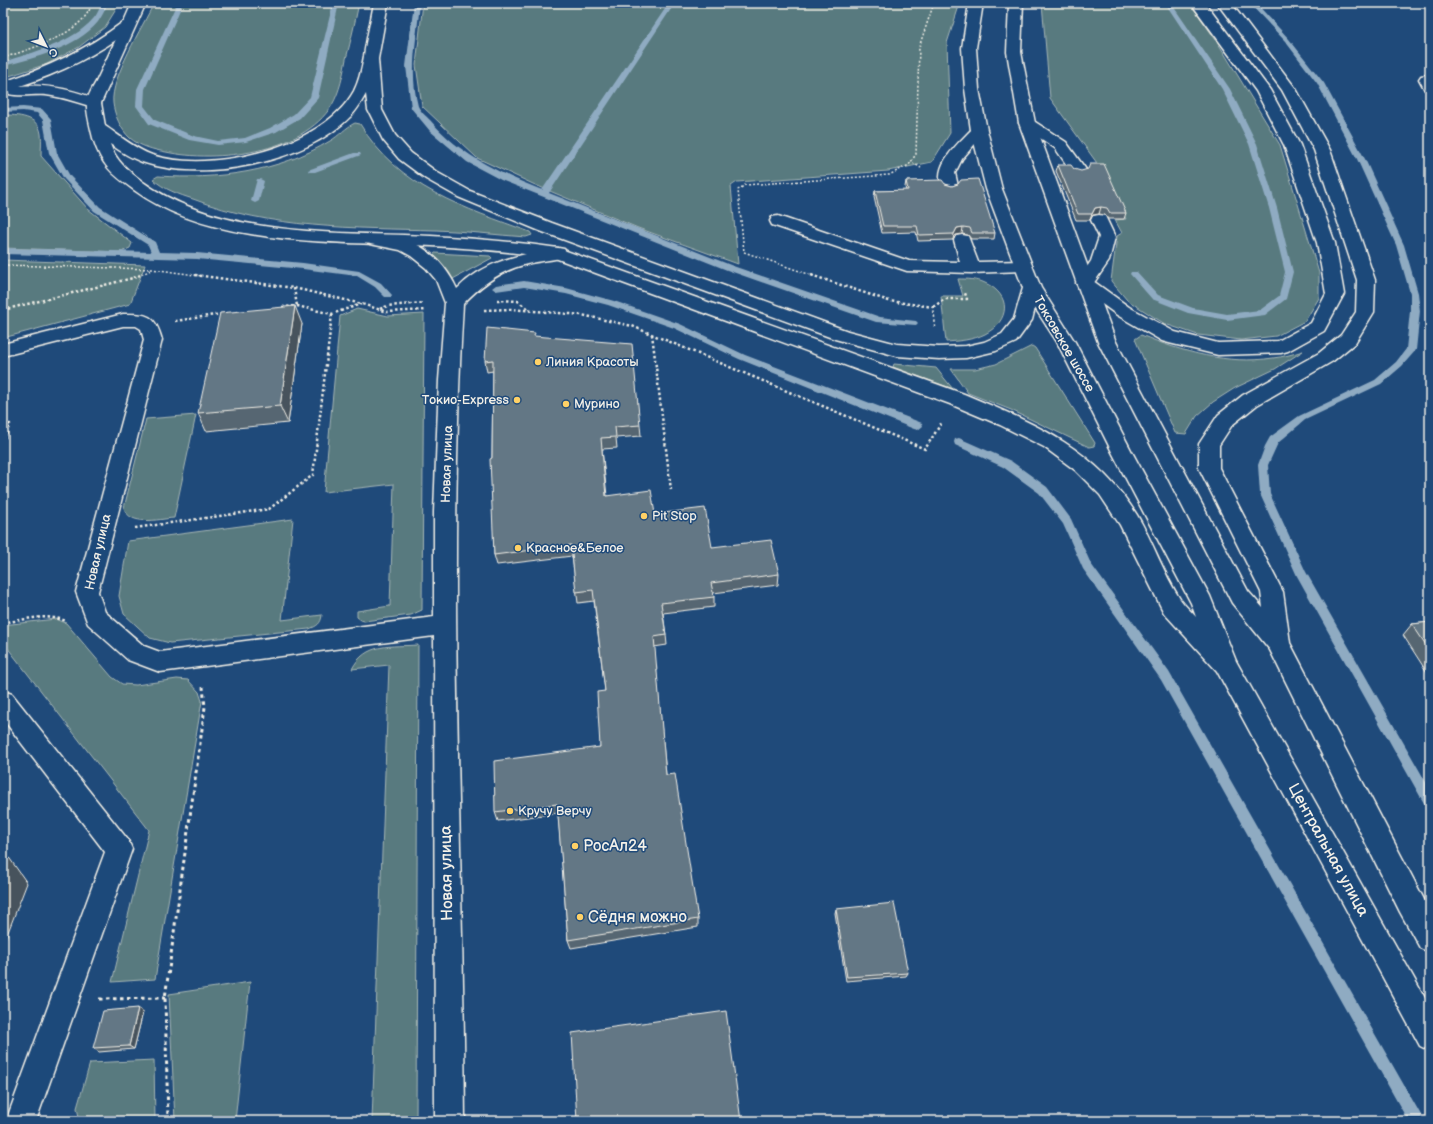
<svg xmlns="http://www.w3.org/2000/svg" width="1433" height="1124" font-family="'Balsamiq Sans',sans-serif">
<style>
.green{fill:#587a7f;stroke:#a6b6b4}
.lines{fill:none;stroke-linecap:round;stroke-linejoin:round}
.stream{fill:#8fabc2;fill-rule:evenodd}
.minor-casing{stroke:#f4f1e8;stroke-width:3}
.major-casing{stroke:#f4f1e8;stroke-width:3}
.path-far2{stroke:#f4f1e8;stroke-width:1.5;stroke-dasharray:2 2;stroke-linecap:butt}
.path-far1{stroke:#f4f1e8;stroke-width:2.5;stroke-dasharray:2.5 2.5;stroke-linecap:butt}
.path{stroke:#f4f1e8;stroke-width:3;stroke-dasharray:3.5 3.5;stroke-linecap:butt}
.minor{fill:#1f4a7a;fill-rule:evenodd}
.major{fill:#1f4a7a;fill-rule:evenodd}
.wall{fill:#566672;stroke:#f4f1e8}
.shaded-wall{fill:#46535d;stroke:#f4f1e8}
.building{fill:#647785;stroke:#f4f1e8}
.poi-dot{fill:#ffd166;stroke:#1f4a7a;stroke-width:1.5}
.labels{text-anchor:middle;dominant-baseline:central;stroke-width:3;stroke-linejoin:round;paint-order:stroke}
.street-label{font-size:13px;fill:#f4f1e8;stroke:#1f4a7a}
.poi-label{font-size:13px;fill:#f4f1e8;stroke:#1f4a7a;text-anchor:start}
.near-poi-label{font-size:16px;fill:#f4f1e8;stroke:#1f4a7a;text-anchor:start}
.near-street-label{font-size:16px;fill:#f4f1e8;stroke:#1f4a7a}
</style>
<rect width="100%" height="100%" fill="#1f4a7a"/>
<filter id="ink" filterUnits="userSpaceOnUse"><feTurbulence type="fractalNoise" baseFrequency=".025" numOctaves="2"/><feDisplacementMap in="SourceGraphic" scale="8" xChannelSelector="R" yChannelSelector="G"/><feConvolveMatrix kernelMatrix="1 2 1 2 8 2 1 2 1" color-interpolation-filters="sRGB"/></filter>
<g filter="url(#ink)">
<!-- green -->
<g class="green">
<polygon points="3,3 120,3 105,27 79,47 47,64 3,78"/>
<path d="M154 3H359C355 22 351 40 346 59 343 75 340 91 332 105 303 153 216 163 166 152 154 150 139 146 130 138 121 130 114 114 113 103 110 79 143 26 154 3Z"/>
<polygon points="423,3 960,3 947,43 950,133 932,162 888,171 737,182 731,186 738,264 638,228 533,184 477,158 422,106 416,65"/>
<polygon points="1042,3 1190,3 1218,43 1280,145 1319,273 1319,298 1305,321 1276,336 1241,340 1198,335 1165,324 1127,300 1111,281 1117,236 1122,233 1115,220 1126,219 1102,170 1050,98"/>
<path d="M3 115C17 115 39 116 41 134 42 141 41 149 41 156L88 209 132 243 130 248 121 252 3 248Z"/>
<path d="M355 123 360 124C398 188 465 208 530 232L532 235 526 237C496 235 466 231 436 230 353 228 271 229 193 199 180 195 163 189 153 179L158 176C217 180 279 172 330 141 339 136 346 127 355 123Z"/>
<polygon points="435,253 490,256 492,258 451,280 432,256"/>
<polygon points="3,260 145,265 130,304 3,338"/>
<path d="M958 279C967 279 977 279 985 283 1012 295 1010 321 985 334 973 340 959 341 946 342L941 296H963Z"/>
<polygon points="357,309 388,316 424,314 422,610 411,615 364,621 361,620 357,617 357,611 390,606 394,484 324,492 340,316"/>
<path d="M1141 335C1182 352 1228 365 1273 358 1283 357 1293 354 1303 351L1275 369 1235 388 1213 402 1197 416 1186 434 1175 433 1135 339Z"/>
<polygon points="1032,346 1035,348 1095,443 1094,446 1089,447 1011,410 968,393 951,369 975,369 996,364"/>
<polygon points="894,364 936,368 953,389 893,367"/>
<path d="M196 415 174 518C158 519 130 527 124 508L146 419Z"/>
<path d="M293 519 282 620 322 615C321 624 317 626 309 629L170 643 150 638 124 614 119 596 128 541Z"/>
<polygon points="56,619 66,623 112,677 122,684 136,685 177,679 188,680 199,692 202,701 155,979 112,982 149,830 3,642 3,625"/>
<path d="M418 645 416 1121H372L389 665 352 669C366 642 391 647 418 645Z"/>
<polygon points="250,982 235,1121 175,1121 169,994"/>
<polygon points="154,1060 155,1121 80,1121 77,1108 90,1063"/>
</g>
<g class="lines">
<!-- stream -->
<g class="stream">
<path d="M102 3H108C105 10 102 16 98 22 76 48 35 58 3 66V62C33 52 71 44 93 19 97 15 99 9 102 3Z"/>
<polygon points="177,3 183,3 145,89 144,106 155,120 194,136 218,141 245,138 270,128 294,114 310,97 333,3 339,3 318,98 300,118 276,132 246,142 218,145 189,140 149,124 136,106 137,89"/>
<path d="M414 3H420C417 37 409 73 418 106 420 111 426 116 430 120 460 155 501 174 542 190L669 3H675L549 193 733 266 880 317 916 321 918 323 916 325 876 322 727 270 501 180 467 162 430 131 411 108 406 66Z"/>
<polygon points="1165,3 1171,3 1230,89 1257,144 1277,208 1293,272 1286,299 1265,315 1227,320 1188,313 1152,299 1130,274 1131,272 1137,272 1158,295 1193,308 1227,314 1260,310 1279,296 1285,272 1269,208 1249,144 1222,89"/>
<polygon points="1249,3 1256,3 1289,39 1324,83 1365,159 1404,245 1418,293 1420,311 1416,350 1402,366 1381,384 1305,420 1278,443 1268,465 1270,494 1306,572 1430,789 1430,807 1425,805 1297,576 1260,494 1258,465 1265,446 1270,437 1299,416 1375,380 1396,362 1406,349 1410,311 1410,293 1396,245 1357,159 1317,83 1285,41"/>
<polygon points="23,107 42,109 51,119 57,153 70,176 100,207 155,242 159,252 197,253 303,263 359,271 381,283 392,295 391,297 385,297 375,287 357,276 303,269 197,259 3,254 3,248 151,252 148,245 94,211 64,179 49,153 43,120 37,113 23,111 3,112 3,108"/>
<polygon points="354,153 360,153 361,155 315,172 309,172 308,170"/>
<polygon points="257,179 260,179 264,181 259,201 255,203 251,201"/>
<polygon points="524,281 566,288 614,301 680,324 745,355 922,423 923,426 918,430 914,429 739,359 674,328 608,305 566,294 524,287 496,291 492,288 496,285"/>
<polygon points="959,438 1011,461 1047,487 1071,519 1091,564 1169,672 1421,1115 1423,1121 1408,1121 1161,680 1083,569 1063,524 1039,493 1003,467 955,445 954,442 955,439"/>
</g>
<!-- minor casing -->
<g class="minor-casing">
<g id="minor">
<path d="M128 21 133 22 135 25 133 28C98 54 61 73 20 86 48 84 74 90 99 100L101 103 99 106 94 107C78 103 63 97 46 95 34 94 20 97 9 94L7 90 3 91V82C47 68 86 50 123 22Z"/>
<polygon points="1426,75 1430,76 1430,91 1425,90 1419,79 1421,76"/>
<polygon points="1027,118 1032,120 1066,142 1087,171 1085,174 1079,176 1073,174 1055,148 1022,126 1019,123 1022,120"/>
<path d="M979 125 984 127 987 130 962 159 955 173 958 186 956 189 950 191 944 189C929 167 960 142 974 127Z"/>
<polygon points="1099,215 1105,216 1115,237 1109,261 1091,287 1085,289 1079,287 1076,283 1091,261 1099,237 1091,220 1093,216"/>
<polygon points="778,216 909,261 960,262 954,240 956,236 962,235 968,236 978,262 1023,261 1029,262 1032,266 1029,270 1023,271 971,273 907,271 772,225 770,221 772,217"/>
<path d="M376 235C387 237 399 239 410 242 431 249 448 269 457 289 484 261 521 254 558 248L564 249 567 253 564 257C552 260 540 261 527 264 501 270 481 285 463 304 447 576 463 849 465 1121H435L434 636 160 672 128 660 88 624 76 592 144 340 141 329 136 326H123L3 356V344L123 314C148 314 155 314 162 340L98 592 105 612 144 646 160 652 434 617V512L439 380 445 303 436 280 426 268 411 256 400 250 370 244 368 240 370 236Z"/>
<polygon points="3,691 12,694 128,840 132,849 36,1121 6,1121 105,852 3,719"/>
</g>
</g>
<!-- major casing -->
<g class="major-casing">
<g id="major">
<path d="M132 3H146L101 103 105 126C120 136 135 149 152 155 210 174 323 148 354 91 359 81 362 68 364 56 366 40 371 20 374 3H388L378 59 382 110 395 135 411 153 438 173 470 191 552 223 848 331 897 344 939 347 966 346 984 342 1002 334 1014 319 1023 288 986 189 971 130 965 89 962 48 969 3H983L976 48 979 89 987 130 1002 189 1041 288 1075 342 1132 452 1210 596 1236 661 1430 1007V1051L1420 1046 1217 671 1164 613 1120 525 1100 495 1075 470 1044 447 1000 425 950 404 555 258C514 252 473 248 432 246 339 241 213 248 134 190 112 174 101 165 93 138 91 129 86 112 87 103 87 96 94 86 97 80 109 54 121 29 132 3ZM366 94 368 110 383 140 399 159 426 179 458 197 540 231 835 339 897 356 939 359 966 358 996 351 1016 342 1032 320 1035 308 1057 342 1112 452 1191 603 1196 617C1191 611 1184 605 1180 599 1163 573 1153 542 1137 515 1094 447 1035 424 964 394L558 248C516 242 474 238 431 236 339 232 221 238 143 182 129 171 116 162 110 144 120 151 131 158 142 162 203 183 306 163 351 116 357 110 362 101 366 94Z"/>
<polygon points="1009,3 1023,3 1021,52 1035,123 1093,281 1129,307 1175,332 1218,343 1278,341 1311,323 1326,294 1317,243 1284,145 1256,91 1191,3 1205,3 1270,90 1300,145 1335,243 1344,294 1324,331 1288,351 1281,353 1218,355 1169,343 1162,341 1117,315 1102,304 1116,342 1248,591 1263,608 1261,592 1199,468 1199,444 1218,415 1243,395 1319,353 1341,335 1356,312 1357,280 1314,150 1282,90 1217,3 1231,3 1296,89 1330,150 1375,280 1374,312 1355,343 1333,361 1257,405 1232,425 1219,445 1219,468 1283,592 1290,643 1430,911 1430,952 1420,948 1400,912 1270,650 1232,603 1098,342 1019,123 1007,52"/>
</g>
</g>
<!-- path-far2 -->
<g class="path-far2">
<path d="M3 58C30 49 84 34 92 3"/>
<polyline points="913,163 921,168"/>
<polyline points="3,265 152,269 202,276"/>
<polyline points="138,276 151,270"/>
<polyline points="814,276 744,252 738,190 745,185 889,175 909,165 916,154 919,47 934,3"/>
</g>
<!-- path-far1 -->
<g class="path-far1">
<polyline points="195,275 294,288 362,304 387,312 426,310"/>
<polyline points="811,275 889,301 933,307 935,327"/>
<polyline points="294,288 297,306"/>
<polyline points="497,300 518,301 529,310"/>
<polyline points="282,307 297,306 332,314 361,304"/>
<polyline points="933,307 945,299 967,299 965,293"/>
<polyline points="380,309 387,306 424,303"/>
<polyline points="3,310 133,278 140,275"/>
<polyline points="484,310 511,309 582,315 632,326 925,449 942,422"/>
<polyline points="175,321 222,314"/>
<polyline points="652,334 671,490"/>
<polyline points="3,426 10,424 3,443"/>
<polyline points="135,528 269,509 313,475 332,314"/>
<path d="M3 623C23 620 46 613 66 621"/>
</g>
<!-- path -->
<g class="path">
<polyline points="99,999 165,998"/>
<polyline points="168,1121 165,998 205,707 203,687"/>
</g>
<!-- minor -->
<use href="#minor" class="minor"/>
<!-- major -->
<use href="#major" class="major"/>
</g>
<!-- wall -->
<g class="wall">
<polygon points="1058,165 1074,169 1126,213 1124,219 1108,219 1105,215 1099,214 1093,215 1090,220 1076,220 1056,171"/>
<polygon points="906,181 945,184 952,186 958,184 995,233 994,239 971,239 968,235 962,234 956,235 953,240 918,241 916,232 882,233 874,197 875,191 906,191 905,187"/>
<polygon points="302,324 288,423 206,431 198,413"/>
<polygon points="536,337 640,425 641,436 616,438 617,448 602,449 607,496 655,514 712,547 779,574 778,585 713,593 714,597 714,607 663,613 666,635 667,645 654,647 666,775 698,919 698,927 571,948 568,940 558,813 498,821 495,812 600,747 605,691 594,601 578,603 572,556 497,565 494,555 492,458 493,371 487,372 485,361"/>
<polygon points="1430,622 1430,677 1403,635 1412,624"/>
<polygon points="836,909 908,973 906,976 846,981 835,913"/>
<polygon points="143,1012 134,1049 99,1052 93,1048"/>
</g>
<!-- shaded-wall -->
<g class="shaded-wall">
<polygon points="1101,207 1099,214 1093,215 1090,220 1092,214 1095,208"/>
<polygon points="963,227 962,234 956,235 953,240 954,234 957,228"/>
<polygon points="295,306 302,324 288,423 280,406"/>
<polygon points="3,849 27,883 3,945"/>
<polygon points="138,1008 143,1012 134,1049 129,1046"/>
</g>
<!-- building -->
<g class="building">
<polygon points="1090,164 1104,164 1126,213 1110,213 1107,208 1101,207 1095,208 1092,214 1078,214 1058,165 1071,165 1074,169 1081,171 1088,169"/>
<polygon points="978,179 995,233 972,233 970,228 963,227 957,228 954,234 919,235 917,226 883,226 875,191 908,190 906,181 942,180 945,184 952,186 958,184 961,180"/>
<polygon points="295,306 280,406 198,413 220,313"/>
<polygon points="487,328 535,333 534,336 632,344 640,425 615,427 616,437 601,438 606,496 651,490 655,514 705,508 712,547 771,540 779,574 711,583 714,597 661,603 666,635 654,637 666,775 675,774 698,919 568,940 557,804 495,812 494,761 600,747 597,692 605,691 593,590 576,592 571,545 494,555 490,459 492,458 493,360 485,361"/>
<polygon points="1430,622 1430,651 1412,624"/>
<polygon points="894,903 908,973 847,977 836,909"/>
<polygon points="138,1008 129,1046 93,1048 103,1011"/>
<polygon points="726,1011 741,1121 577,1121 572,1033"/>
</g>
</g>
<!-- markers -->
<g class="poi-dot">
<circle cx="538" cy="362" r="4"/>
<circle cx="517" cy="400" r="4"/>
<circle cx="566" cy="404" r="4"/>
<circle cx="644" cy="516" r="4"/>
<circle cx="518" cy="548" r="4"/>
<circle cx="510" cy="811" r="4"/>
<circle cx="575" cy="846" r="4"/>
<circle cx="580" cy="917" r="4"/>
</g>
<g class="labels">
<!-- street labels -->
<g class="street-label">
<text transform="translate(1064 344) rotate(60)">Токсовское шоссе</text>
<text transform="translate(447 464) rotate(-88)">Новая улица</text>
<text transform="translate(98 552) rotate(-77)">Новая улица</text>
</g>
<!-- poi labels -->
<g class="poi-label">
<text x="546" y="362">Линия Красоты</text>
<text x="509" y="400" text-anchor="end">Токио-Express</text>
<text x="574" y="404">Мурино</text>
<text x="652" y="516">Pit Stop</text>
<text x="526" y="548">Красное&amp;Белое</text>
<text x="518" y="811">Кручу Верчу</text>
</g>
<!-- near-poi labels -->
<g class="near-poi-label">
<text x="583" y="846">РосАл24</text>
<text x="588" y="917">Сёдня можно</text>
</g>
<!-- near-street labels -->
<g class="near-street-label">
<text transform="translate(1328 850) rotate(61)">Центральная улица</text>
<text transform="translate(447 873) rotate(-91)">Новая улица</text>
</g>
</g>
<!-- margin -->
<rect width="1433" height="1124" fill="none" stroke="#1f4a7a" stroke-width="16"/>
<rect x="8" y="8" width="1417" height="1108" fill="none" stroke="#f4f1e8" stroke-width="1.5" filter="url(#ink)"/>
<!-- north arrow -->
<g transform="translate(46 46) rotate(132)" stroke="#1f4a7a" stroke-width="3" paint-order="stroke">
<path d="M0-3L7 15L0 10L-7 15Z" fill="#f4f1e8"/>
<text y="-6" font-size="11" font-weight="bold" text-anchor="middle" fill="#f4f1e8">С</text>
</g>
</svg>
